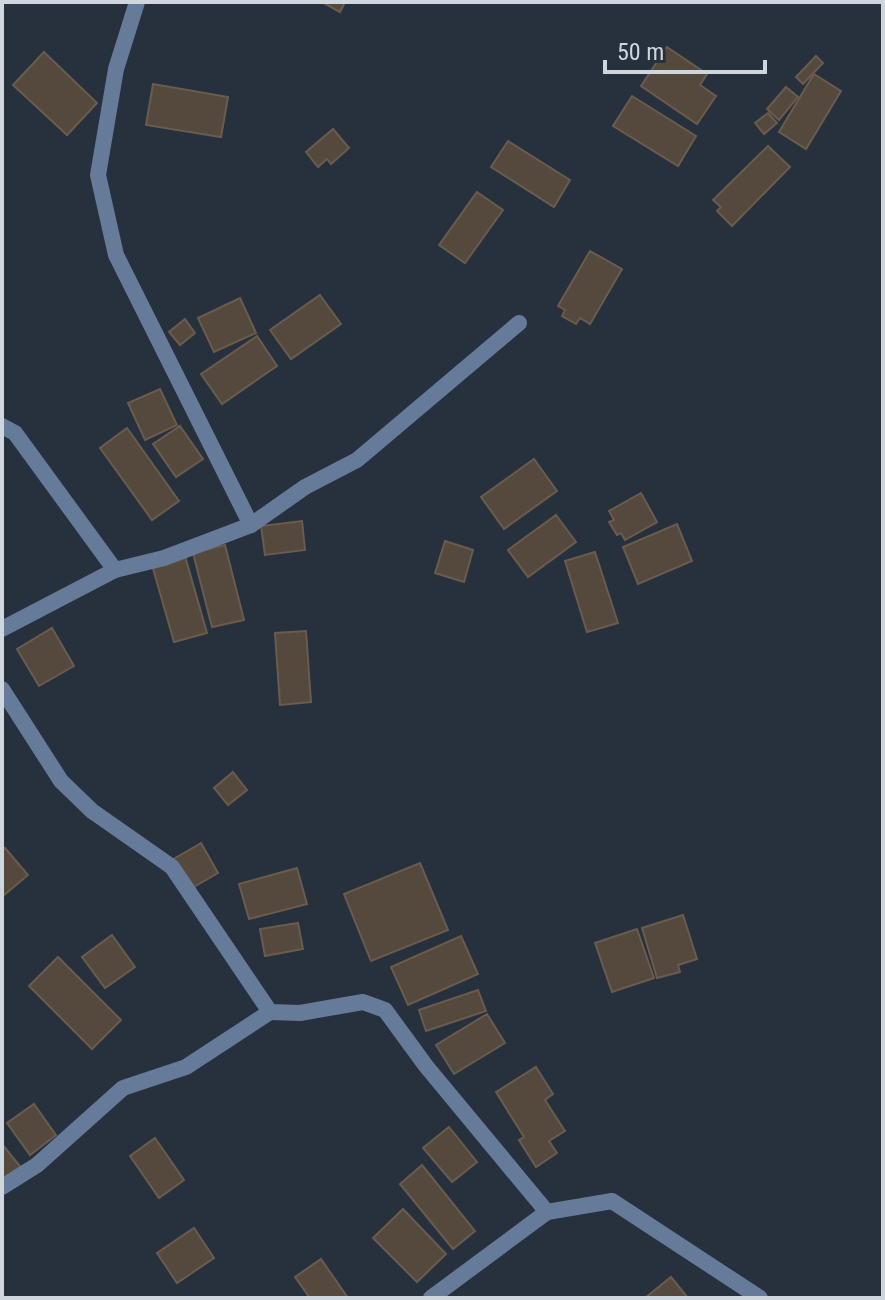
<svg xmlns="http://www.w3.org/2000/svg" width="885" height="1300" font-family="'Roboto Condensed',sans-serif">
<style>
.building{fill:#54493c;stroke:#695c4f;stroke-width:2}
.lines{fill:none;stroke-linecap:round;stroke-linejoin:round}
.street{stroke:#657b99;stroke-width:16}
</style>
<rect width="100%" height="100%" fill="#27313d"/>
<!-- building -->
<g class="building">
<polygon points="322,2 345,2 340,12"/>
<polygon points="667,47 707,74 700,85 716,96 697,124 641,86"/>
<polygon points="44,52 97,103 67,135 13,85"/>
<polygon points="816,56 823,63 803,84 796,77"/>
<polygon points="814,74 841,91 806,149 779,132"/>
<polygon points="153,84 228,97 221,137 146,125"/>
<polygon points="786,87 798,97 779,120 767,109"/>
<polygon points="632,96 696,136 678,166 613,126"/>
<polygon points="768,113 777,123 764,134 755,123"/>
<polygon points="333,129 349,148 331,164 327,159 318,167 306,152"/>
<polygon points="508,141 570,180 554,207 491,167"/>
<polygon points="768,146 790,167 732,226 717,211 721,207 713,200"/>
<polygon points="477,192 503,210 465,263 439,245"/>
<polygon points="590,251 622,269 590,324 580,318 576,324 562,316 565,310 558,306"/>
<polygon points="320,295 341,324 291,359 270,330"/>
<polygon points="240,298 256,333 214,352 198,318"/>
<polygon points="185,319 195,333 180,345 169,332"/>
<polygon points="257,336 277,366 222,404 201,374"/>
<polygon points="160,389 177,425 145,440 128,403"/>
<polygon points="180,426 203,459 176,477 153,444"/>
<polygon points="127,428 179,501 152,520 100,448"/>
<polygon points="534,459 557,491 504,529 481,497"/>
<polygon points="641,493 657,522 625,540 621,533 617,535 609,522 614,520 609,511"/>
<polygon points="556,515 576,542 528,577 508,550"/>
<polygon points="302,521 305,550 265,555 261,526"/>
<polygon points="677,524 692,561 638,584 623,547"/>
<polygon points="445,541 473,550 464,582 435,573"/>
<polygon points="225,545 244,620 212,627 193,553"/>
<polygon points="595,552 618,623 587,632 565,561"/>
<polygon points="185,556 207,633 174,642 152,565"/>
<polygon points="52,628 74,666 39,686 17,649"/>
<polygon points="306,631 311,702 280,705 275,633"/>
<polygon points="233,772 247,790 228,805 214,788"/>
<polygon points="201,843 218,873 187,891 170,861"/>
<polygon points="5,848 28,875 3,896 2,851"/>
<polygon points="420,863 448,930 371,961 344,894"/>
<polygon points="297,868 307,904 249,919 239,884"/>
<polygon points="683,915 697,959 678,965 680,972 657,978 642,928"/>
<polygon points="298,923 303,949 265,956 260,929"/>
<polygon points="637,929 654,978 612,992 595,943"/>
<polygon points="112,935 135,967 105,988 82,957"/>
<polygon points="461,936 478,974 408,1005 391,967"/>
<polygon points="58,957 121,1020 92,1049 29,986"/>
<polygon points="478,990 486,1011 426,1031 419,1010"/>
<polygon points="487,1014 505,1043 454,1074 436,1045"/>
<polygon points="536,1067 553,1094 545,1100 565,1131 549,1141 557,1153 536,1167 519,1140 524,1137 496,1092"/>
<polygon points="34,1104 56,1135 30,1155 7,1123"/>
<polygon points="449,1127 477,1162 452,1182 423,1148"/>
<polygon points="155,1138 184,1180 159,1198 130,1156"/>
<polygon points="2,1144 23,1170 2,1187"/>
<polygon points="422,1165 475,1231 453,1249 400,1184"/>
<polygon points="403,1209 446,1254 417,1282 373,1238"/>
<polygon points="194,1228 214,1258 177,1283 157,1253"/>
<polygon points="321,1259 348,1298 310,1298 295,1277"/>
<polygon points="671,1277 688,1298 645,1298"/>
</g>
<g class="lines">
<!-- street -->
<g class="street">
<polyline points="137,2 116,69 98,175 116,255 251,525"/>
<polyline points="2,426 15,433 115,570"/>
<polyline points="2,629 115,570 164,558 251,525 305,487 357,460 519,323"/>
<polyline points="2,689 61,781 92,811 172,867 270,1012 300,1013 363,1002 385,1010 426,1066 547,1212 612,1201 760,1298"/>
<polyline points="2,1187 37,1165 123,1088 186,1067 270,1012"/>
<polyline points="431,1298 547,1212"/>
</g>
</g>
<!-- border -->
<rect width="885" height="1300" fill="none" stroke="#d0d6de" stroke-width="8"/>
<!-- scale -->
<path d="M605 60v12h160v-12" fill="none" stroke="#d0d6de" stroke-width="4"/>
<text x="617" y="60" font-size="24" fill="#d0d6de" stroke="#27313d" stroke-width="6" paint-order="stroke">50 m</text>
</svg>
